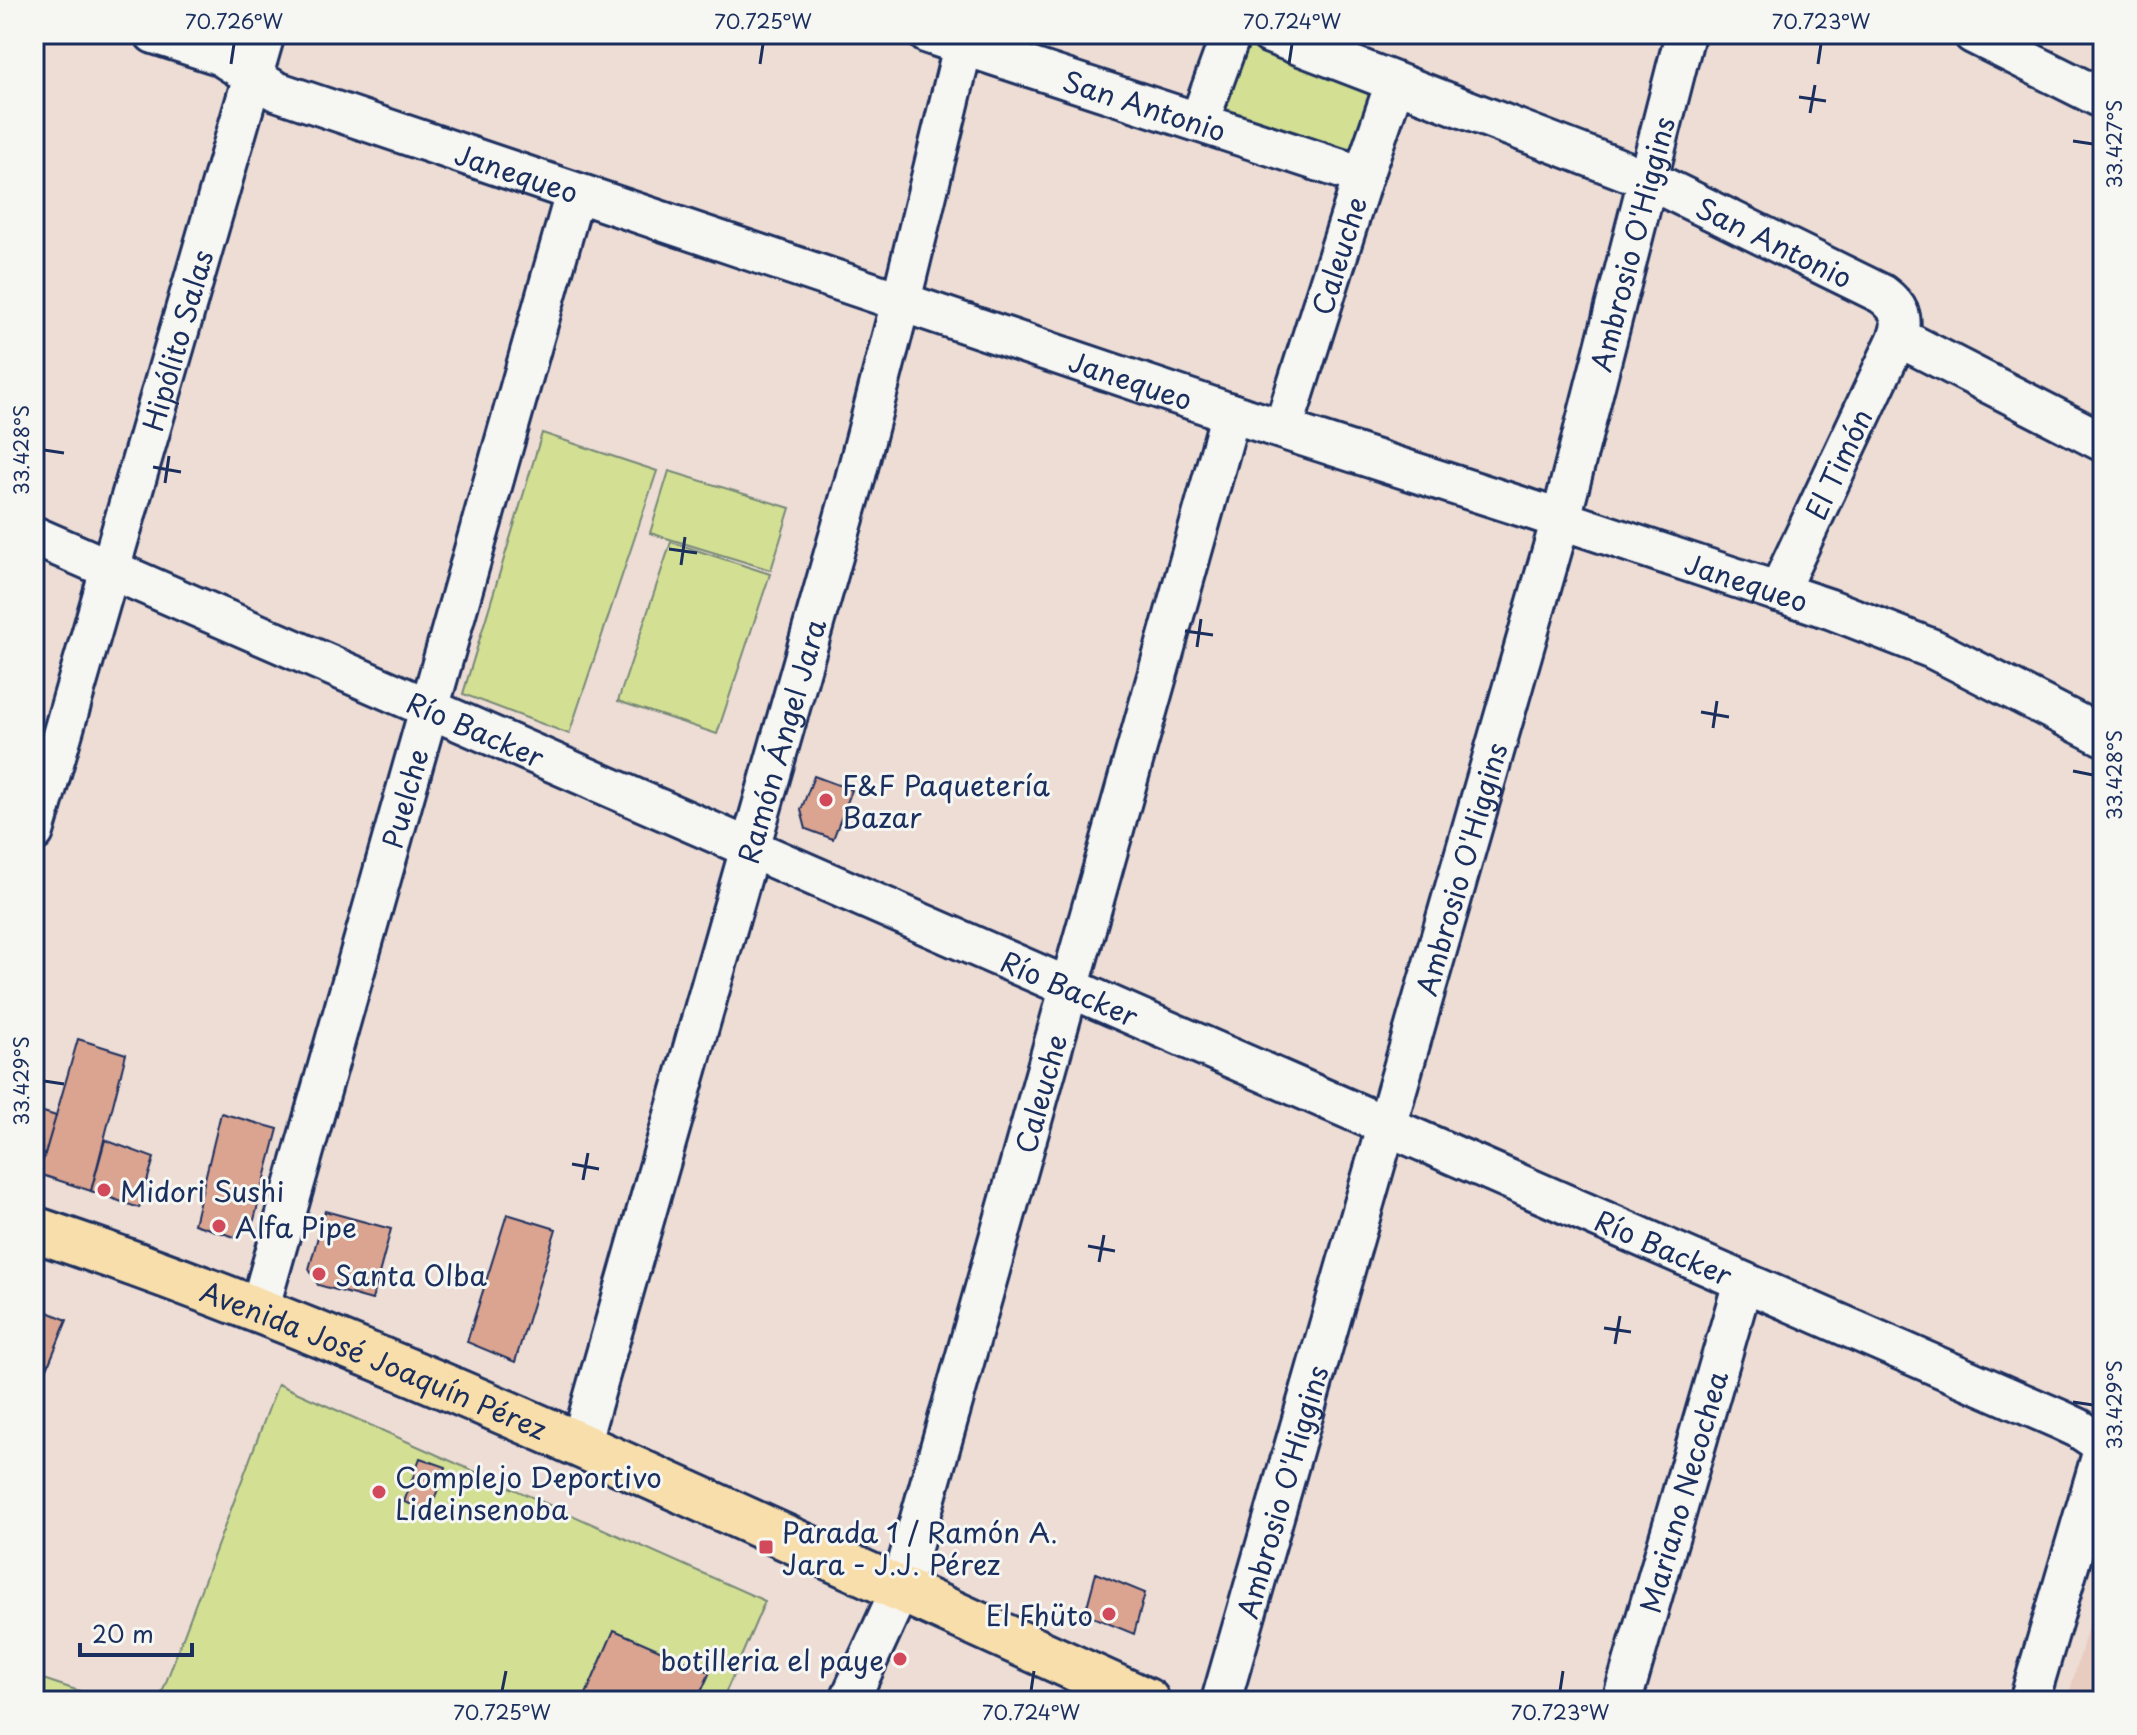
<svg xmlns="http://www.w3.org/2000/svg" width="2137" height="1735" font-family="'Playpen Sans',sans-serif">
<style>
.built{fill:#e8ccc0}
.green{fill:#d3e093;stroke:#778878;stroke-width:2}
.building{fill:#daa490;stroke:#1b2f5e;stroke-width:2}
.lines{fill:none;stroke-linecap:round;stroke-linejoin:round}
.minor-casing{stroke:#1b2f5e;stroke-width:44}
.primary-casing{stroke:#1b2f5e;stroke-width:50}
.minor{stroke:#f6f6f2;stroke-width:38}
.primary{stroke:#f8deab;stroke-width:44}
.ticks{fill:none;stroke:#1b2f5e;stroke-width:3}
.poi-dot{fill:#d1495b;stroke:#f6f6f2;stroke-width:3}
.labels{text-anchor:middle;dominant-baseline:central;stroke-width:6;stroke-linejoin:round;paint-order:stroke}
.street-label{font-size:28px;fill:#1b2f5e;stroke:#f6f6f2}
.poi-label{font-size:28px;fill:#1b2f5e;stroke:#f6f6f2;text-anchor:start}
.neatline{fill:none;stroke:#1b2f5e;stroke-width:3}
.ticks-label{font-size:20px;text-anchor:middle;fill:#1b2f5e}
</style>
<rect width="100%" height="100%" fill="#eeddd5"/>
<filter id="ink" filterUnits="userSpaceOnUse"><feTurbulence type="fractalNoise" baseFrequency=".0125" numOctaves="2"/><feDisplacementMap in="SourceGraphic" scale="16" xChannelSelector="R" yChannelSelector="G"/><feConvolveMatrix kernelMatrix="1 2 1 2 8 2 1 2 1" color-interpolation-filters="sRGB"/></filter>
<g filter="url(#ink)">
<!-- built -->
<polygon class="built" points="2103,1573 2103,1701 2067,1701"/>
<!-- green -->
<g class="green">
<polygon points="1247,41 1382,92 1359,161 1223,115"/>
<polygon points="542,433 657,471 569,734 463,694"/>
<polygon points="669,471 790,508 771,570 650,533"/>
<polygon points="671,542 770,574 717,734 618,701"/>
<polygon points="278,1384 765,1601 722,1701 159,1701"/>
<polygon points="34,1676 109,1701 34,1701"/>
</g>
<!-- building -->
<g class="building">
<polygon points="814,776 852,790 833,839 806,829 801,810"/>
<polygon points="78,1039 126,1054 91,1191 39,1174"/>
<polygon points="34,1109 56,1116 39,1174 34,1172"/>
<polygon points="221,1113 278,1129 254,1220 235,1237 194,1224"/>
<polygon points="105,1140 154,1158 139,1208 91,1191"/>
<polygon points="325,1211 391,1229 372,1300 318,1285 309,1269"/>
<polygon points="507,1214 556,1229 515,1362 467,1342"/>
<polygon points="34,1306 67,1320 34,1400"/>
<polygon points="420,1458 446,1467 430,1511 404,1502"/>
<polygon points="1096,1573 1145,1593 1134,1634 1085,1614"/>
<polygon points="614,1630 710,1672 697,1701 583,1701"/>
</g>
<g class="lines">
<!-- minor casing -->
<g class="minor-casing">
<g id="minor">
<path id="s1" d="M154 34 219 55 276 91 1231 413 1532 510 1830 609 1933 649 2103 736"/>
<path id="s2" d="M928 34 1363 176"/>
<path id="s3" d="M1270 34 1647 179 1882 294C1898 306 1905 317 1898 337L1778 592"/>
<polyline points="1973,34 2103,99"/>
<polyline points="1199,122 1231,34"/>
<polyline points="1898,337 2103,442"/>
<path id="s4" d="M1283 429 1363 176 1395 83"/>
<path id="s5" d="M34 536 2061 1420 2078 1428 2103 1445"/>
<path id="s6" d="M34 832 265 34"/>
<path id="s7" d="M259 1310 575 193"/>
<path id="s8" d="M580 1445 854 483 901 301 966 34"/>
<path id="s9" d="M849 1701 900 1590 1231 413"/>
<path id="s10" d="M1221 1701 1561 519 1685 34"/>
<path id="s11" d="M1622 1701 1743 1282"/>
<polyline points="2029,1701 2103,1450"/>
</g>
</g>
<!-- primary casing -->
<g class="primary-casing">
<g id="primary">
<path id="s12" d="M34 1229C292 1315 540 1426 787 1538 907 1593 1027 1647 1147 1701"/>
</g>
</g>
<!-- minor -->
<use href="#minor" class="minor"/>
<!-- primary -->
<use href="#primary" class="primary"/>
</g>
</g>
<!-- ticks -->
<path class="ticks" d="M231 64 234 44M760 64 763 44M1289 64 1292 44M1818 64 1821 44M1799 97 1826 101M1810 113 1815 85M2073 141 2093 144M44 450 64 453M153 467 181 472M165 483 169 456M669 549 697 553M681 565 685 537M1185 631 1213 635M1197 647 1201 619M1701 712 1729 717M1713 728 1717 701M2073 771 2093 775M44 1081 64 1084M572 1164 599 1169M583 1180 588 1153M1088 1246 1115 1251M1099 1262 1104 1235M1604 1328 1631 1332M1615 1344 1620 1316M2073 1402 2093 1405M502 1691 506 1671M1031 1691 1034 1671M1560 1691 1563 1671"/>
<!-- markers -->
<g class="poi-dot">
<circle cx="826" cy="800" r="8"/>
<circle cx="104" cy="1190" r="8"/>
<circle cx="219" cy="1226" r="8"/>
<circle cx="319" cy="1274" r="8"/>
<circle cx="379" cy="1492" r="8"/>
<rect x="758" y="1539" width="16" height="16" rx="4"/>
<circle cx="1109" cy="1614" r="8"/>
<circle cx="900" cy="1659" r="8"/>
</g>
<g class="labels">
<!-- street labels -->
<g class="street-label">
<text stroke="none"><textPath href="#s2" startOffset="228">San Antonio</textPath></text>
<text stroke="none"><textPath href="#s1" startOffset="390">Janequeo</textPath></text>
<text stroke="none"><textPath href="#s3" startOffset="546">San Antonio</textPath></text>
<text stroke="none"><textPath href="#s10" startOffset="1514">Ambrosio O'Higgins</textPath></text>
<text stroke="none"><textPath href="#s4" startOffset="182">Caleuche</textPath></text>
<text stroke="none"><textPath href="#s6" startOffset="512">Hipólito Salas</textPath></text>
<text stroke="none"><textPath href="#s1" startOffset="1038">Janequeo</textPath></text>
<text transform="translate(1838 464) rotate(-65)">El Timón</text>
<text stroke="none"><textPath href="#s1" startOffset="1686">Janequeo</textPath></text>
<text stroke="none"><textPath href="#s5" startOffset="482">Río Backer</textPath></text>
<text stroke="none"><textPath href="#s8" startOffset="732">Ramón Ángel Jara</textPath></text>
<text stroke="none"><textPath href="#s7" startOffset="532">Puelche</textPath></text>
<text stroke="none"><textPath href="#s10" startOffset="866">Ambrosio O'Higgins</textPath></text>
<text stroke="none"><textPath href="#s5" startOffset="1130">Río Backer</textPath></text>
<text stroke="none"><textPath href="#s9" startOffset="638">Caleuche</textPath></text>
<text stroke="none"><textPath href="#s5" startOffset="1778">Río Backer</textPath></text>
<text stroke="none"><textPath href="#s12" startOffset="364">Avenida José Joaquín Pérez</textPath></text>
<text stroke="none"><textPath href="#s11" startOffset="218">Mariano Necochea</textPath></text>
<text stroke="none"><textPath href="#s10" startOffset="218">Ambrosio O'Higgins</textPath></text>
</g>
<!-- poi labels -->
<g class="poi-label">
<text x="842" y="784">F&amp;F Paquetería<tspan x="842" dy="32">Bazar</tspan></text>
<text x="120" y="1190">Midori Sushi</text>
<text x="235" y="1226">Alfa Pipe</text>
<text x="335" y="1274">Santa Olba</text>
<text x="395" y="1476">Complejo Deportivo<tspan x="395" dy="32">Lideinsenoba</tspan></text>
<text x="782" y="1531">Parada 1 / Ramón A.<tspan x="782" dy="32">Jara - J.J. Pérez</tspan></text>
<text x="1093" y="1614" text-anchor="end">El Fhüto</text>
<text x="884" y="1659" text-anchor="end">botilleria el paye</text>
</g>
</g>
<!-- margin -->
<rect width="2137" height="1735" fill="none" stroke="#f6f6f2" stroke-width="88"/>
<!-- scale -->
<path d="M80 1643v12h112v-12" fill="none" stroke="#1b2f5e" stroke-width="4"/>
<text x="92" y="1643" font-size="24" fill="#1b2f5e" stroke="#f6f6f2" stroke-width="6" paint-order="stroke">20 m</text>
<rect x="44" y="44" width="2049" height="1647" class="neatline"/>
<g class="ticks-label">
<text x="234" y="29">70.726°W</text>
<text x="763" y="29">70.725°W</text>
<text x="1292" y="29">70.724°W</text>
<text x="1821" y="29">70.723°W</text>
<text transform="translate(2115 144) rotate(-90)" y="7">33.427°S</text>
<text transform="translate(22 450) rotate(-90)" y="7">33.428°S</text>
<text transform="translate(2115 775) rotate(-90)" y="7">33.428°S</text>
<text transform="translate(22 1081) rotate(-90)" y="7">33.429°S</text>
<text transform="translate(2115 1405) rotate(-90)" y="7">33.429°S</text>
<text x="502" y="1720">70.725°W</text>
<text x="1031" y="1720">70.724°W</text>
<text x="1560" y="1720">70.723°W</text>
</g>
</svg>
